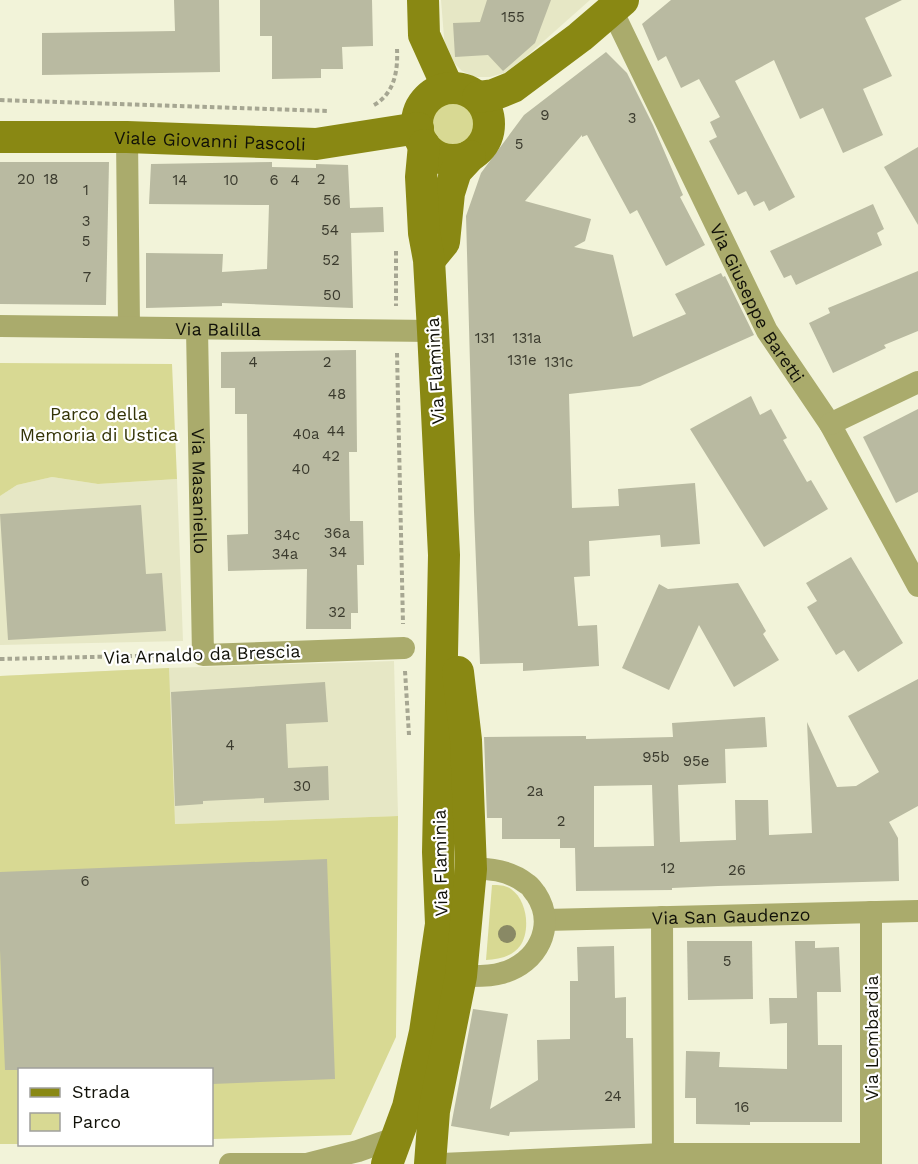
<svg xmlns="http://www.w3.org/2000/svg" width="918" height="1164" font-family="'Work Sans',sans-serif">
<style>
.built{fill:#e6e7c5}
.green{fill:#d8d993}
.building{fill:#b9baa1;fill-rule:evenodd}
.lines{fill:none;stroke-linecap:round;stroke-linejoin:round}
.path{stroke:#a6a692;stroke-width:4;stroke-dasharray:4.5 3;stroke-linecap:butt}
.street{stroke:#aaab6c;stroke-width:22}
.secondary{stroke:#898813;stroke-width:32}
.tree{fill:#898965}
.labels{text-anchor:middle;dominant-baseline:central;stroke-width:4.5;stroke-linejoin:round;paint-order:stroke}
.number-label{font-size:15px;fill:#3b3b2e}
.street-label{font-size:18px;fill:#111108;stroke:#fff}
.park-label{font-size:18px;fill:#333306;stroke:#fff}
</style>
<rect width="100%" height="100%" fill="#f2f3d9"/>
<!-- built -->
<g class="built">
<polygon points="441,0 590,0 519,63 504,73 490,77 475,77 462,71 452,61 445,49"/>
<polygon points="52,477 98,484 177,479 183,641 0,645 0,496 17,485"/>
<polygon points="394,661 398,816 175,824 0,676 169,668"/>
</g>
<!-- green -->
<g class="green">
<circle cx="453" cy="124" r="23"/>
<polygon points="0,363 172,364 177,479 98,484 52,477 17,485 0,496"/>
<polygon points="169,668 175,824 398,816 396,1037 351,1135 212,1139 212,1070 20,1070 19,1144 0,1144 0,676"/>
<path d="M492 885C499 885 505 885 511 889 527 900 531 930 520 946 512 957 498 959 486 960Z"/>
</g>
<!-- building -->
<g class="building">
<polygon points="174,0 219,0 220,72 42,75 42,33 175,31"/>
<polygon points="260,0 372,0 373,46 342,47 343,69 321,69 321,78 272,79 272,36 260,36"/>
<polygon points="487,0 551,0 535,43 503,71 488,55 455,57 453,23 480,22"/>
<polygon points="671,0 902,0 865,18 892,76 863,89 883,135 843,153 823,108 800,119 774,60 735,81 795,197 769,211 764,201 754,206 746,191 738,195 709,141 717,137 710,122 720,117 699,79 681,88 666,56 658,61 642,24"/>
<polygon points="606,52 627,73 653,125 683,195 680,197 705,245 666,266 637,210 630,214 587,135 582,137 582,135 525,201 591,219 585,241 574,247 613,255 633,337 686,314 675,294 721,273 723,277 725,276 754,335 640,386 569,394 572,508 619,506 618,489 695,483 700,544 661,547 660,535 589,541 590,576 574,577 578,626 597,625 599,666 523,671 523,663 480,664 474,512 466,216 481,173 524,115"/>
<polygon points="918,147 918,225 884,167"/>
<polygon points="0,162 109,162 106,305 0,304"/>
<polygon points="272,162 272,167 316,168 316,164 348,165 350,208 383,207 384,232 351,233 353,308 222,303 222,306 146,308 146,253 223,254 222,272 267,269 269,205 149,204 151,164"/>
<polygon points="873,204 884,229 877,233 882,245 796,285 791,275 784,278 770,251"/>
<polygon points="918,271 918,331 884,345 886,348 833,373 809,323 830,313 828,308"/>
<polygon points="356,350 357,452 349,452 350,521 363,521 364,565 357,565 358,613 351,613 351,629 306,629 307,569 228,571 227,535 248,534 247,414 235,414 235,388 221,388 221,352"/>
<polygon points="751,396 760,415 771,409 787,438 783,440 807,482 811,480 828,509 764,547 690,429"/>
<polygon points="918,409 918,492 896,503 863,437"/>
<polygon points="141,505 146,574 162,573 166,631 8,640 0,514"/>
<polygon points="851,557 903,643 858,672 844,650 836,655 807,607 817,601 806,583"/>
<polygon points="738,583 766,631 763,634 779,660 734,687 699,625 669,690 622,668 659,584 668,589"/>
<path d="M918 679V806L889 822 898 838 899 881 718 886 672 888V890L576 891 575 848H560V839H502V818H487L484 737 586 736V739L673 737 672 723 765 717 767 747 725 749 726 783 678 785 680 842 736 840 735 800H768L769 835 812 833 807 722 837 787 856 786 879 772 848 716ZM652 785 654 846 594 847V786Z"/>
<polygon points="325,682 328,722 286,724 288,768 328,766 329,800 264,803 264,798 203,801 203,804 175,806 171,692"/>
<polygon points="327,859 335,1079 212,1084 212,1070 5,1070 0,950 0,872"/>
<polygon points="687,941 752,941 753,999 688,1000"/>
<polygon points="795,941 815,941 815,948 839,947 841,992 817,992 818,1045 842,1045 842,1122 750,1122 750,1125 696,1124 696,1098 685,1098 686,1051 720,1052 719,1067 787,1069 787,1023 770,1024 769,998 797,998"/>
<polygon points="614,946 615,998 626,997 626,1038 633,1038 635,1128 510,1132 509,1136 451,1126 473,1009 508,1014 490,1109 538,1080 537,1040 570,1039 570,981 578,981 577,947"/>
</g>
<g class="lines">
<!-- path -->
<g class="path">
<polyline points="0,100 328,111"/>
<path d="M374 105C395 93 398 70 397 49"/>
<polyline points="396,251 396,306"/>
<polyline points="397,353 403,624"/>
<polyline points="0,659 179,655"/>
<polyline points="405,671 409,735"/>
</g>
<!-- street -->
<g class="street">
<path id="s1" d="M612 10 767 331 830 424 918 586"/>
<polyline points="127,137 129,327"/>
<path id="s2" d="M0 326 433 331"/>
<path id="s3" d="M197 329 203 655 404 648"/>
<polyline points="830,424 918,382"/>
<polyline points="662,917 663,1164"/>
<path id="s4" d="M545 920 918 911"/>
<path d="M461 976C475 976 489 977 502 973 537 964 557 926 536 894 533 891 531 886 527 884 511 871 491 868 471 869"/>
<polyline points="230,1164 307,1164 358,1151 395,1138"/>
<polyline points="441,1164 663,1154 871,1154"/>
<polyline points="871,1164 871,912"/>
</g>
<!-- secondary -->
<g class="secondary">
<polyline points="423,0 424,35 448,88"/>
<circle cx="453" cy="124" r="36"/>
<polyline points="478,97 493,95 513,87 580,37 623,0"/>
<path id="s5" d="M0 137H127L316 144 418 128"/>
<polyline points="430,259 444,242 449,193 456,171 470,156"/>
<polyline points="387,1164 408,1107 425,1032 441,924 438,852 444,555 433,331 429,260 424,233 421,177 424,145"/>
<polyline points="430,1164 434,1111 461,976 471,869 466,740 458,672"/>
</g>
</g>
<!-- trees -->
<circle class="tree" cx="507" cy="934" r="9"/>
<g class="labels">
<!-- number labels -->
<g class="number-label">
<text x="513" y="17">155</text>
<text x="545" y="115">9</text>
<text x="632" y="118">3</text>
<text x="519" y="144">5</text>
<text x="26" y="179">20</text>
<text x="51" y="179">18</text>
<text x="321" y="179">2</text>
<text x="180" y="180">14</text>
<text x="231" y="180">10</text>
<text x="274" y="180">6</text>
<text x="295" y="180">4</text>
<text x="86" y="190">1</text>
<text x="332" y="200">56</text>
<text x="86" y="221">3</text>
<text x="330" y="230">54</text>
<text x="86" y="241">5</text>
<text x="331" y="260">52</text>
<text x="87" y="277">7</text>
<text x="332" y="295">50</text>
<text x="485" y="338">131</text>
<text x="527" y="338">131a</text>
<text x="522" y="360">131e</text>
<text x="253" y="362">4</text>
<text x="327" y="362">2</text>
<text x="559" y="362">131c</text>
<text x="337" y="394">48</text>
<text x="336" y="431">44</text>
<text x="306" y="434">40a</text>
<text x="331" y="456">42</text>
<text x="301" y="469">40</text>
<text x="337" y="533">36a</text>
<text x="287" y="535">34c</text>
<text x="338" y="552">34</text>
<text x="285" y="554">34a</text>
<text x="337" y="612">32</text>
<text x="230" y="745">4</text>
<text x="656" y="757">95b</text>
<text x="696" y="761">95e</text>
<text x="302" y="786">30</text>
<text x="535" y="791">2a</text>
<text x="561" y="821">2</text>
<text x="668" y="868">12</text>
<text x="737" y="870">26</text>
<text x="85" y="881">6</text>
<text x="727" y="961">5</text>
<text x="613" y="1096">24</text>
<text x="742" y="1107">16</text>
</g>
<!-- street labels -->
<g class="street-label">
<text stroke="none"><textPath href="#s5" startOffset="210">Viale Giovanni Pascoli</textPath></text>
<text stroke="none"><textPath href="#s1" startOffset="327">Via Giuseppe Baretti</textPath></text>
<text stroke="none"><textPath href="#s2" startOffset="218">Via Balilla</textPath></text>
<text transform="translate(435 371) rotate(-93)">Via Flaminia</text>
<text stroke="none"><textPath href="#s3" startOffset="162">Via Masaniello</textPath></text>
<text transform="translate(202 654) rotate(-2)">Via Arnaldo da Brescia</text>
<text transform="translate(440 863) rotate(-91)">Via Flaminia</text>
<text stroke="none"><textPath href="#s4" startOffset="186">Via San Gaudenzo</textPath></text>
<text transform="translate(871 1038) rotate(-90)">Via Lombardia</text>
</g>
<!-- park labels -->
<g class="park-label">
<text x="99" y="413">Parco della<tspan x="99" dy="21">Memoria di Ustica</tspan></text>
</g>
</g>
<!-- legend -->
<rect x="18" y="1068" width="195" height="78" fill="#ffffff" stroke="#a0a09c" stroke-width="1.5"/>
<rect x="30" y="1088" width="30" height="9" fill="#898813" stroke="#a0a09c" stroke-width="1.5"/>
<text x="72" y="1098" font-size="18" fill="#111108">Strada</text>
<rect x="30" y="1113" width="30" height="18" fill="#d8d993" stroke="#a0a09c" stroke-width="1.5"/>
<text x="72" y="1128" font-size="18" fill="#111108">Parco</text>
</svg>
